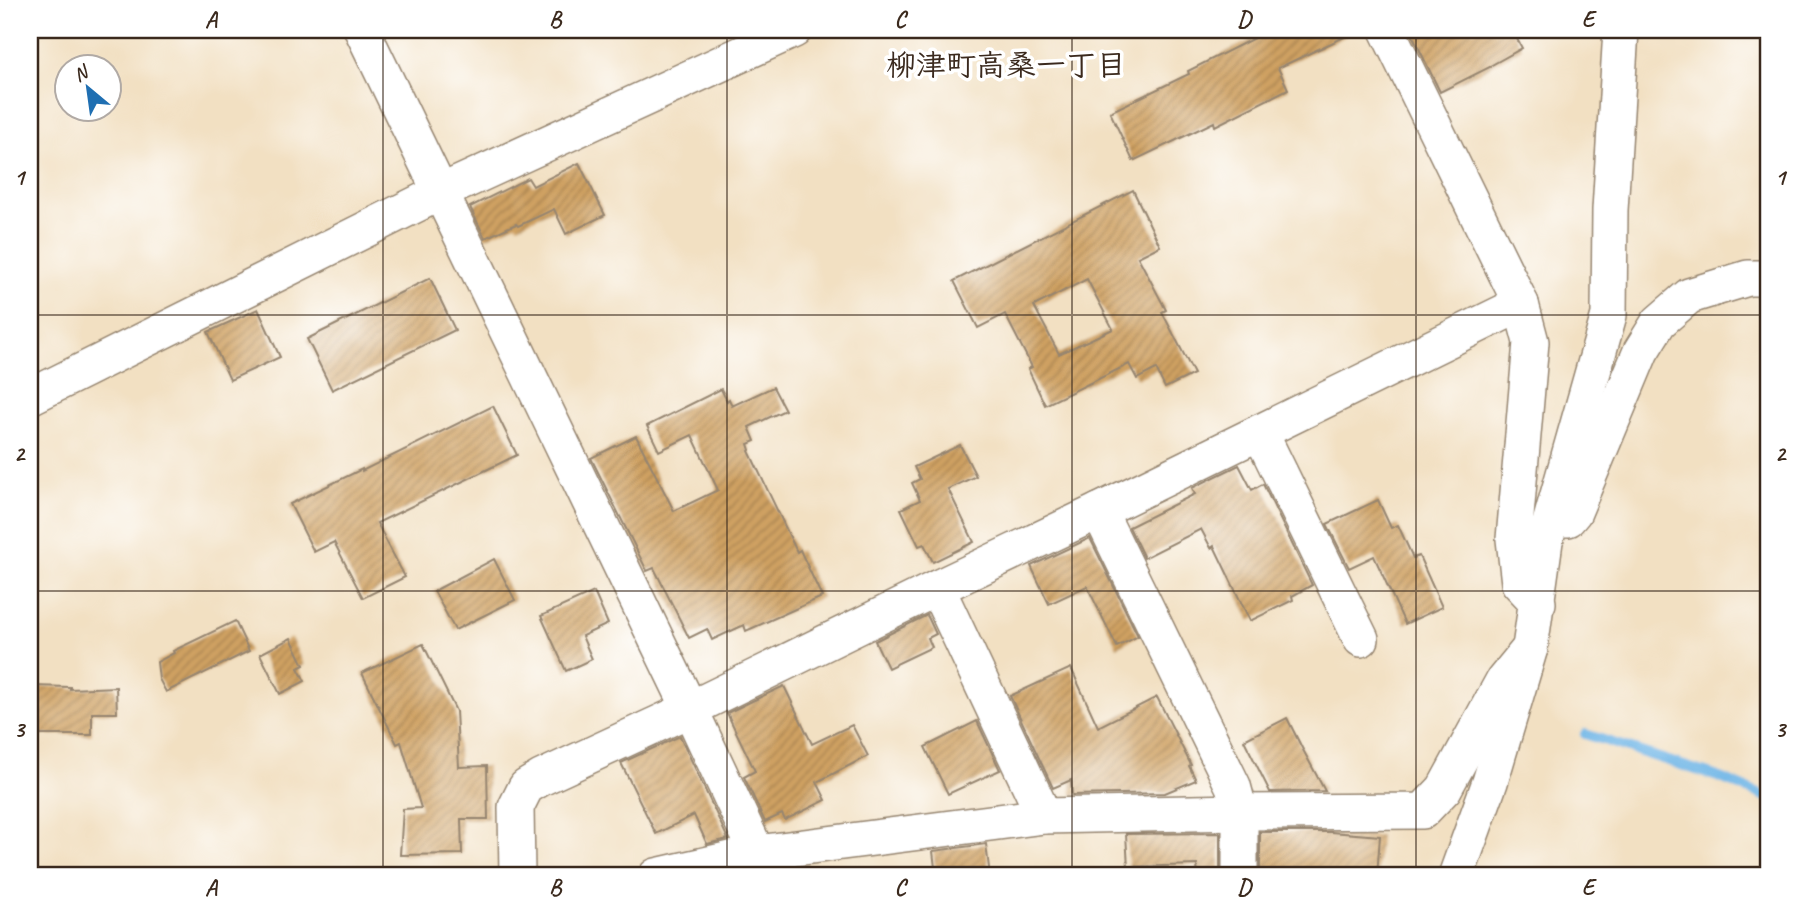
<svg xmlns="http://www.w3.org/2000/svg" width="1799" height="906" font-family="Caveat,'Klee One',sans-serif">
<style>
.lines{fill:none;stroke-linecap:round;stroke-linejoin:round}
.stream{stroke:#6fb6e6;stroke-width:10}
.building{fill:url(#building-hatch);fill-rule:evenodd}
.minor-casing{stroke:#968570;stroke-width:38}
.minor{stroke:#fff;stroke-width:35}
.grid{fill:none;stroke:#3b2a1e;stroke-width:2;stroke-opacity:0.55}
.labels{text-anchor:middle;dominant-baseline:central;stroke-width:7;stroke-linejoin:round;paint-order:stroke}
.neighbourhood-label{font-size:30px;font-weight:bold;fill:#3b2a1e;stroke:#fff}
.neatline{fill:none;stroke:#3b2a1e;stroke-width:2.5}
.grid-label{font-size:23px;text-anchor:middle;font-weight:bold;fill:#3b2a1e}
</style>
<defs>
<pattern id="building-hatch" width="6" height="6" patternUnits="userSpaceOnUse" patternTransform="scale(1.75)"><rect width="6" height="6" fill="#cfa162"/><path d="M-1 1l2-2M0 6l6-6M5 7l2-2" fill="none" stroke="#a98350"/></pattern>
</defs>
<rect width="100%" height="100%" fill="#fff"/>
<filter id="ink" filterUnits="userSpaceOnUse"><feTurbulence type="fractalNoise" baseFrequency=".0143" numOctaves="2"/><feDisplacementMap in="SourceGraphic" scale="14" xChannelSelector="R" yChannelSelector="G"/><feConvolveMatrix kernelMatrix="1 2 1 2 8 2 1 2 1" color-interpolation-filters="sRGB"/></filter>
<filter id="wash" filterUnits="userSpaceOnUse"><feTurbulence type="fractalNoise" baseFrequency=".00686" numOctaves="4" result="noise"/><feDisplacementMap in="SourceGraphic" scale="28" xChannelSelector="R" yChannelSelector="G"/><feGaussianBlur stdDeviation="1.57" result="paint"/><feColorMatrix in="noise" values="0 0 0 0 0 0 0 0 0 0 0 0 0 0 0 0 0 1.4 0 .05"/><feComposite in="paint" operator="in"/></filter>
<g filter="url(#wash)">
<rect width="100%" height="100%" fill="#f2e0c2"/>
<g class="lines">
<!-- stream -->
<polyline class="stream" points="1585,734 1718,777 1769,798"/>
</g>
<g id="blocks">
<!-- building -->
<g class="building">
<polygon points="1270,30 1359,30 1278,68 1288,89 1215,126 1214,122 1133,161 1110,112 1189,74 1188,71"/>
<polygon points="1410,30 1512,30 1522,48 1490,66 1490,67 1440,92"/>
<polygon points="579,163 605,215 566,234 554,209 518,226 516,224 485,238 470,207 528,178 533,186"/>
<path d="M1133 190 1160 246 1138 257 1166 310 1162 312 1194 374 1165 388 1156 369 1137 379 1129 364 1045 405 1028 369 1032 367 1005 314 978 328 954 281ZM1087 279 1113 329 1059 354 1034 306Z"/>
<polygon points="430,278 455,330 332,390 307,339"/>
<polygon points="258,309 280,357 230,380 208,332"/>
<polygon points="773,387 785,410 749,427 755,441 748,444 750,450 749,451 797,552 800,550 822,597 746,631 744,625 712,640 707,629 689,638 654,568 647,571 591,458 636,436 674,511 718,490 692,435 659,451 647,426 721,389 727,401 729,399 732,406"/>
<polygon points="493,406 517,455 377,523 405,577 363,598 334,542 314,552 290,504 362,469 362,471"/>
<polygon points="960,445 976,476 948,489 974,542 933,562 924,544 919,546 901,509 920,500 912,483 920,479 914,467"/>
<polygon points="1239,465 1252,490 1263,484 1312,585 1292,596 1293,600 1250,621 1214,546 1211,548 1201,529 1144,558 1129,527 1195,494 1192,488"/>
<polygon points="1378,500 1391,528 1398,525 1413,558 1419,556 1442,607 1405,624 1374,556 1349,568 1327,524"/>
<polygon points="1090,538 1138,636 1117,647 1087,586 1049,604 1031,566"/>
<polygon points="494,559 515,600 455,630 434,591"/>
<polygon points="594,592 608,624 582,636 592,659 566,671 541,616"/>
<polygon points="927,615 936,634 928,638 932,647 888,668 875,641"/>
<polygon points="235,621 249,651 166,692 159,679 157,662 174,653 173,651"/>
<polygon points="291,638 304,665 298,668 305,681 280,694 260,654"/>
<polygon points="423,644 456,711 459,767 487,766 488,819 461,819 462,854 400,855 403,809 421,808 401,742 397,744 362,673"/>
<polygon points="1071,668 1098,727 1157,697 1191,765 1189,766 1196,780 1165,793 1072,795 1071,780 1053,788 1010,696"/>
<polygon points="30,686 70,687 70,689 116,687 117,713 92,713 92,735 30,735"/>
<polygon points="784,686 812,744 852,725 868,756 817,782 826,800 785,820 782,814 765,822 744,777 755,771 727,713"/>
<polygon points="1287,718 1302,748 1325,791 1270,792 1244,740"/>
<polygon points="977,721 1000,770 948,794 925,747"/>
<polygon points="680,736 728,839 707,844 694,815 656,834 621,763"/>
<polygon points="1260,832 1331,832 1380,836 1377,876 1260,876"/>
<polygon points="1220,833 1220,876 1198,876 1197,865 1128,867 1126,834"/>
<polygon points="986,844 990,876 936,876 933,851"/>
</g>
</g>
</g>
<g filter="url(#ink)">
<use href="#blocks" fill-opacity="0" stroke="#968570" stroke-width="2"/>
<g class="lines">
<!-- minor casing -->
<g class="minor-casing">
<g id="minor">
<polyline points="362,30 690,709 757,853"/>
<polyline points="1387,30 1521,304 1531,342 1514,539 1519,583 1538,603"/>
<polyline points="30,397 441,192 794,30"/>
<polyline points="1260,432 1361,639"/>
<polyline points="1099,511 1233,786 1240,812 1240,876"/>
<polyline points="1568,519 1574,512 1641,351 1659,322 1689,296 1748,278 1769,278"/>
<polyline points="937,588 1044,816"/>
<polyline points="517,876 516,807 526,787 541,778 690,709 937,588 1099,511 1521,304"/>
<polyline points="656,876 757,853 1044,816 1240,812 1423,811 1444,789 1503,681 1530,648"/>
<polyline points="1456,876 1490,782 1530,648 1545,541 1609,315 1610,210 1621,30"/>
</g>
</g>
<!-- minor -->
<use href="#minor" class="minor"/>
</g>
</g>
<!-- grid -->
<path class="grid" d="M383 30V876M727 30V876M1072 30V876M1416 30V876M30 315H1769M30 591H1769"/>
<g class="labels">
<!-- neighbourhood labels -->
<g class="neighbourhood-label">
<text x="1006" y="65">柳津町高桑一丁目</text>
</g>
</g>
<!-- margin -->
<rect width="1799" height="906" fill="none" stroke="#fff" stroke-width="77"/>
<!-- north arrow -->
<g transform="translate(88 88) rotate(331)"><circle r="33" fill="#ffffff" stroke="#b1aaa5" stroke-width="2"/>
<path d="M0-5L12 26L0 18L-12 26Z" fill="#1f6fb2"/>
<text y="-10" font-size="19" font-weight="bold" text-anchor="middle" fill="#3b2a1e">N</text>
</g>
<rect x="38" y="38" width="1722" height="829" class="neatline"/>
<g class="grid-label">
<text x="211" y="27">A</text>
<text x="555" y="27">B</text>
<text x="900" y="27">C</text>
<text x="1244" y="27">D</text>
<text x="1588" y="27">E</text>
<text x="19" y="185">1</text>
<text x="1780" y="185">1</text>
<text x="19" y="461">2</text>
<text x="1780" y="461">2</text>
<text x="19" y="737">3</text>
<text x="1780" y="737">3</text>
<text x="211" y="895">A</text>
<text x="555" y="895">B</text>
<text x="900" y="895">C</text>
<text x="1244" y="895">D</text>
<text x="1588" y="895">E</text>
</g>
</svg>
